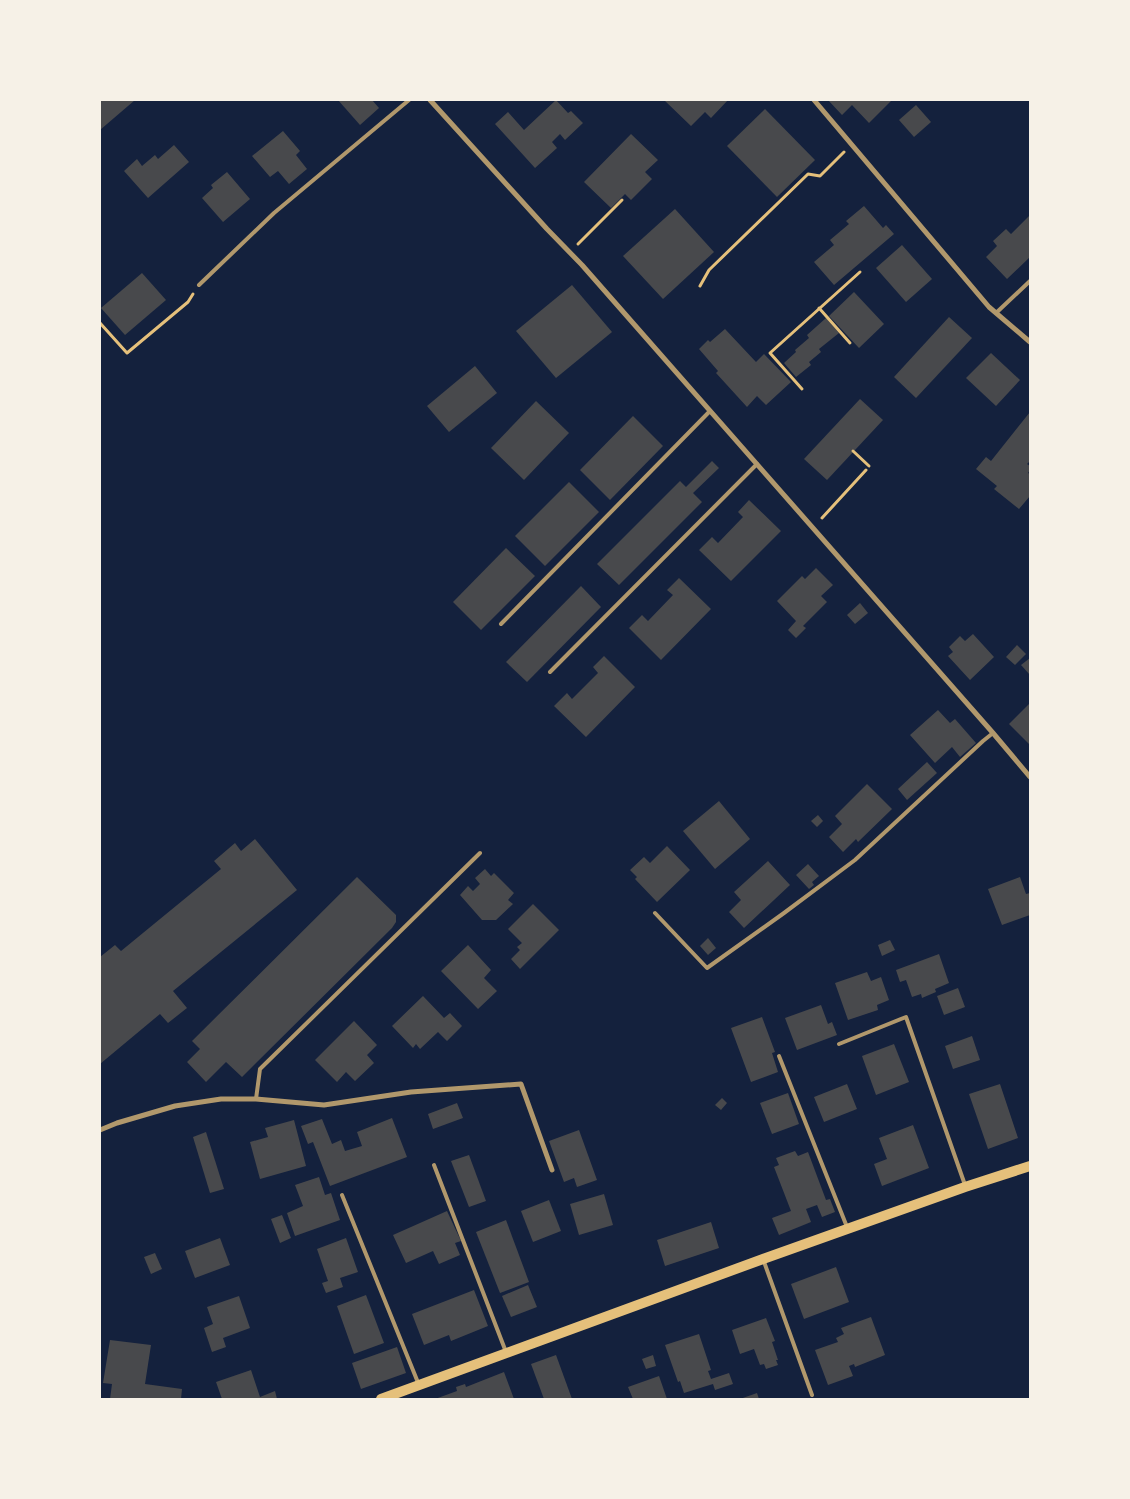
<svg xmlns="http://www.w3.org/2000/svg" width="1130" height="1499" font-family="'Archivo Narrow',sans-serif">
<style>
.building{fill:#48494c}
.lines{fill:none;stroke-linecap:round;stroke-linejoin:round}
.path{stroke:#e5c07b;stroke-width:3}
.service{stroke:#b1986c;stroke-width:4}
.minor{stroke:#b1986c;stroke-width:5}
.secondary{stroke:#e5c07b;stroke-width:10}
</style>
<rect width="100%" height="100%" fill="#14213d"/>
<!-- building -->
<g class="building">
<polygon points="100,100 135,100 100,130"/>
<polygon points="338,100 372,100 379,108 360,125"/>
<polygon points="556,100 568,113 571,111 583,123 565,140 560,134 552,142 557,148 535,168 495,124 508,112 524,130"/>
<polygon points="664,100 728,100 711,118 705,112 691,126"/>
<polygon points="828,100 892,100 869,123 852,105 842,115"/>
<polygon points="916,105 931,122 914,137 899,120"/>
<polygon points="765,109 815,160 777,197 727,146"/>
<polygon points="283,131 300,151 296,155 307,169 289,184 278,171 270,177 252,156"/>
<polygon points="631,134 658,160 645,172 652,179 631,200 625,194 611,208 584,182"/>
<polygon points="174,145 189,162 148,198 124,171 137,159 142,166 155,155 158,159"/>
<polygon points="227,172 250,199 223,222 202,198 213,188 211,185"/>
<polygon points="864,206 883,228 886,225 894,234 834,285 814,262 834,245 830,240 849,224 846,221"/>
<polygon points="675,209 714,252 663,299 623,256"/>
<polygon points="1030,215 1030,257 1007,279 986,257 997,246 993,241 1006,229 1011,234"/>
<polygon points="902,245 932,279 906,302 876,268"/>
<polygon points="142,273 166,300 125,335 101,308"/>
<polygon points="572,285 612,332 556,378 516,331"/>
<polygon points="854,292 884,324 859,348 829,316"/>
<polygon points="949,317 972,338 916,398 894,377"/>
<polygon points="826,318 839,333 819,349 821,352 809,362 811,365 796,377 784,363 796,352 795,350 809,338 807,335"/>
<polygon points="725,329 756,362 764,354 791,382 766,405 757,396 747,407 716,373 718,371 699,349 708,340 710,342"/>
<polygon points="991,353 1020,380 996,406 966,378"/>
<polygon points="475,366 497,393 449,432 427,406"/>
<polygon points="860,399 883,420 827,480 804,459"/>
<polygon points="536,401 569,433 524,480 491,448"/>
<polygon points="1030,412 1030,461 1027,464 1030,466 1030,470 1028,473 1030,474 1030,496 1019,509 994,489 997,486 976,469 986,457 991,461"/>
<polygon points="633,416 663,446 610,500 580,470"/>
<polygon points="712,461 719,468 693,493 702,502 619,585 597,564 680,481 686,487"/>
<polygon points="569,482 599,512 545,566 515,536"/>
<polygon points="749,500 781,531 731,581 699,550 712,537 718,543 743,517 738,512"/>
<polygon points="506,548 535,576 481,630 453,602"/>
<polygon points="816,568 833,585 821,596 827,602 803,626 806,628 796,638 788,630 796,621 777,601 802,576 805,579"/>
<polygon points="679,578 711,609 661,660 629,628 642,615 648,621 673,595 667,590"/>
<polygon points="581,586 601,607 527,682 506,662"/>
<polygon points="860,603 868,613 855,624 847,615"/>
<polygon points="973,634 994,657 970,680 948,656 953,652 949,647 960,636 965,641"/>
<polygon points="1017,645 1026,654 1015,665 1006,657"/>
<polygon points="604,656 635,687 586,737 554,706 567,693 572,699 598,673 593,667"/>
<polygon points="1030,658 1030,675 1021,665"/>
<polygon points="1030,703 1030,745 1009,724"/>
<polygon points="938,710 950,723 955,719 976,743 960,757 952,747 935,763 910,735"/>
<polygon points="927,762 937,773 907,800 898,789"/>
<polygon points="867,784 892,809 858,842 856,839 843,852 829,837 842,824 835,816"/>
<polygon points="719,801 750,839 715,869 683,831"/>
<polygon points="818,815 823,821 817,827 811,821"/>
<polygon points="255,839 297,890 173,991 187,1008 168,1023 160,1014 100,1064 100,957 115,945 121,951 221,869 214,861 235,843 241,851"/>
<polygon points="667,846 690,870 657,902 635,879 637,877 630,870 644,857 650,863"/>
<polygon points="768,861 790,885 744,928 729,912 741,900 734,892"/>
<polygon points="808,864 819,876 812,882 814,885 809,889 796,875"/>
<polygon points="485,869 491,876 494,873 514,893 508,900 513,904 496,920 482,920 460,895 468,886 473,891 480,884 475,878"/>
<polygon points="357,877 396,915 396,922 392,928 242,1077 226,1062 206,1082 187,1062 200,1049 192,1041"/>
<polygon points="1020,877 1026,894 1030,893 1030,915 1002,925 988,889"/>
<polygon points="533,904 559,930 520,969 511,959 520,950 517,947 522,943 508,929"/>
<polygon points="708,938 716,948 708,955 700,946"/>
<polygon points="890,940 895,950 882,956 878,945"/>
<polygon points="468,945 491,970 484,978 497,991 478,1009 441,971"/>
<polygon points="939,954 949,983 935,989 936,992 922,998 921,994 912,997 906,980 900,982 896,970"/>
<polygon points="867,972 871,981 881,977 889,1000 877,1005 878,1010 848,1020 835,983"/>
<polygon points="958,988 965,1007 944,1015 937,996"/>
<polygon points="423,996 444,1018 450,1013 462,1026 447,1041 438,1032 420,1049 416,1044 413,1048 392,1026"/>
<polygon points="821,1005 828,1024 832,1022 837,1035 797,1050 785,1018"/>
<polygon points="762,1017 775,1052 772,1053 778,1072 751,1082 731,1028"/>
<polygon points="354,1021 377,1045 367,1055 374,1063 355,1081 346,1072 337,1082 315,1060"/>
<polygon points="972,1036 980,1060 953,1069 945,1046"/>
<polygon points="894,1044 909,1082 876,1095 862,1056"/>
<polygon points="847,1084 857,1109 824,1122 814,1097"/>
<polygon points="1000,1084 1018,1138 988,1149 969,1094"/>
<polygon points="788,1093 799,1124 772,1134 760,1103"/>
<polygon points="722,1098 727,1103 721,1110 715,1105"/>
<polygon points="457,1103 463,1118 433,1129 428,1114"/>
<polygon points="392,1118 407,1157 330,1186 313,1142 308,1144 301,1126 322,1119 332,1144 341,1140 345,1151 362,1146 357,1132"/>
<polygon points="294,1120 306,1166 260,1179 250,1142 268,1137 265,1128"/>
<polygon points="913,1125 929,1168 882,1186 874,1164 887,1159 879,1138"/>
<polygon points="579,1130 597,1180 577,1187 574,1178 564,1182 549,1141"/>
<polygon points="206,1132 224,1189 210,1193 193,1137"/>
<polygon points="795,1151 798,1156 808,1152 826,1200 830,1199 835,1212 822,1217 817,1205 806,1209 811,1222 779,1235 772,1218 791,1211 774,1167 779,1165 776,1158"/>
<polygon points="469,1155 486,1201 469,1207 451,1161"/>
<polygon points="319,1177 325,1195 331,1193 340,1220 295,1236 287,1213 303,1206 295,1185"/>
<polygon points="604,1194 613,1225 579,1235 570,1204"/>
<polygon points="549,1200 561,1231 533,1242 521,1211"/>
<polygon points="447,1211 461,1241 455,1243 460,1255 439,1264 433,1251 406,1263 393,1235"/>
<polygon points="282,1215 291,1238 280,1243 271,1219"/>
<polygon points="506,1220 529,1282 500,1293 476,1232"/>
<polygon points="711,1222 719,1248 665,1266 657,1240"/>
<polygon points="220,1238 230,1265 195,1278 185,1251"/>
<polygon points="346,1238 358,1272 340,1278 343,1287 326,1293 322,1283 328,1281 317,1249"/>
<polygon points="155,1253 162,1269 151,1274 144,1257"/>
<polygon points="836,1267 849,1302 804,1319 791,1284"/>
<polygon points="528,1285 537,1307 511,1317 502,1296"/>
<polygon points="474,1290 488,1326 451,1341 449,1335 424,1345 412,1314"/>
<polygon points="366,1295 384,1343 354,1354 337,1306"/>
<polygon points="239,1296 250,1328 223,1338 226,1347 212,1352 204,1328 213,1324 207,1307"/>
<polygon points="871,1317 885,1355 855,1367 854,1364 849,1366 853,1376 828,1385 815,1350 838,1342 836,1338 844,1334 841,1328"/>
<polygon points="766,1318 775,1341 772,1342 778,1360 776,1360 778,1365 766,1369 764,1364 760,1365 754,1349 740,1354 732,1330"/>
<polygon points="699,1334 711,1370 708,1371 711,1379 729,1373 733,1384 715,1390 713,1384 684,1393 680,1381 678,1382 665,1345"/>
<polygon points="110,1340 151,1345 145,1384 182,1389 181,1399 110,1399 112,1384 103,1383"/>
<polygon points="397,1347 406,1373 361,1389 352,1363"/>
<polygon points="556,1355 572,1399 544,1399 531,1364"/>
<polygon points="653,1355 656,1366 646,1369 642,1359"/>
<polygon points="251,1370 260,1397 275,1391 277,1399 222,1399 216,1382"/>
<polygon points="504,1372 514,1399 435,1399 457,1391 456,1387 465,1384 466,1387"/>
<polygon points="659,1376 667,1399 633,1399 628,1387"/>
<polygon points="757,1393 759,1399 740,1399"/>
</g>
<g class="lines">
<!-- path -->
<g class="path">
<polyline points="578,244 622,200"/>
<polyline points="700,286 709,270 808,174 820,176 844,152"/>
<polyline points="819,308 850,343"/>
<polyline points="100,323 127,353 188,302 193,294"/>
<polyline points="802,389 770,353 860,272"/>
<polyline points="853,451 869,466"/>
<polyline points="822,518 866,470"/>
</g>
<!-- service -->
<g class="service">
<polyline points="199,285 274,213 409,100"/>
<polyline points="996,313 1030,281"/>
<polyline points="501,624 710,411"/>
<polyline points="550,672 757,464"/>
<polyline points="655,913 707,968 784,913 855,860 983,741 993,733"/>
<polyline points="839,1044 906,1017 965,1185"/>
<polyline points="779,1056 847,1227"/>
<polyline points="256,1099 260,1069 480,853"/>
<polyline points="434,1165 506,1352"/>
<polyline points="342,1195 419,1385"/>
<polyline points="763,1259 812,1395"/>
</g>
<!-- minor -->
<g class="minor">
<polyline points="430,100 547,229 582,265 993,733 1030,777"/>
<polyline points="814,100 989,307 1030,342"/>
<polyline points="100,1130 117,1123 175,1106 221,1099 256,1099 324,1105 411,1092 521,1084 552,1170"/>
</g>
<!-- secondary -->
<polyline class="secondary" points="381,1399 763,1259 965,1187 1030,1166"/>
</g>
<!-- border -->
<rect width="1130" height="1499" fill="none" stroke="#f6f1e7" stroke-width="202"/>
</svg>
